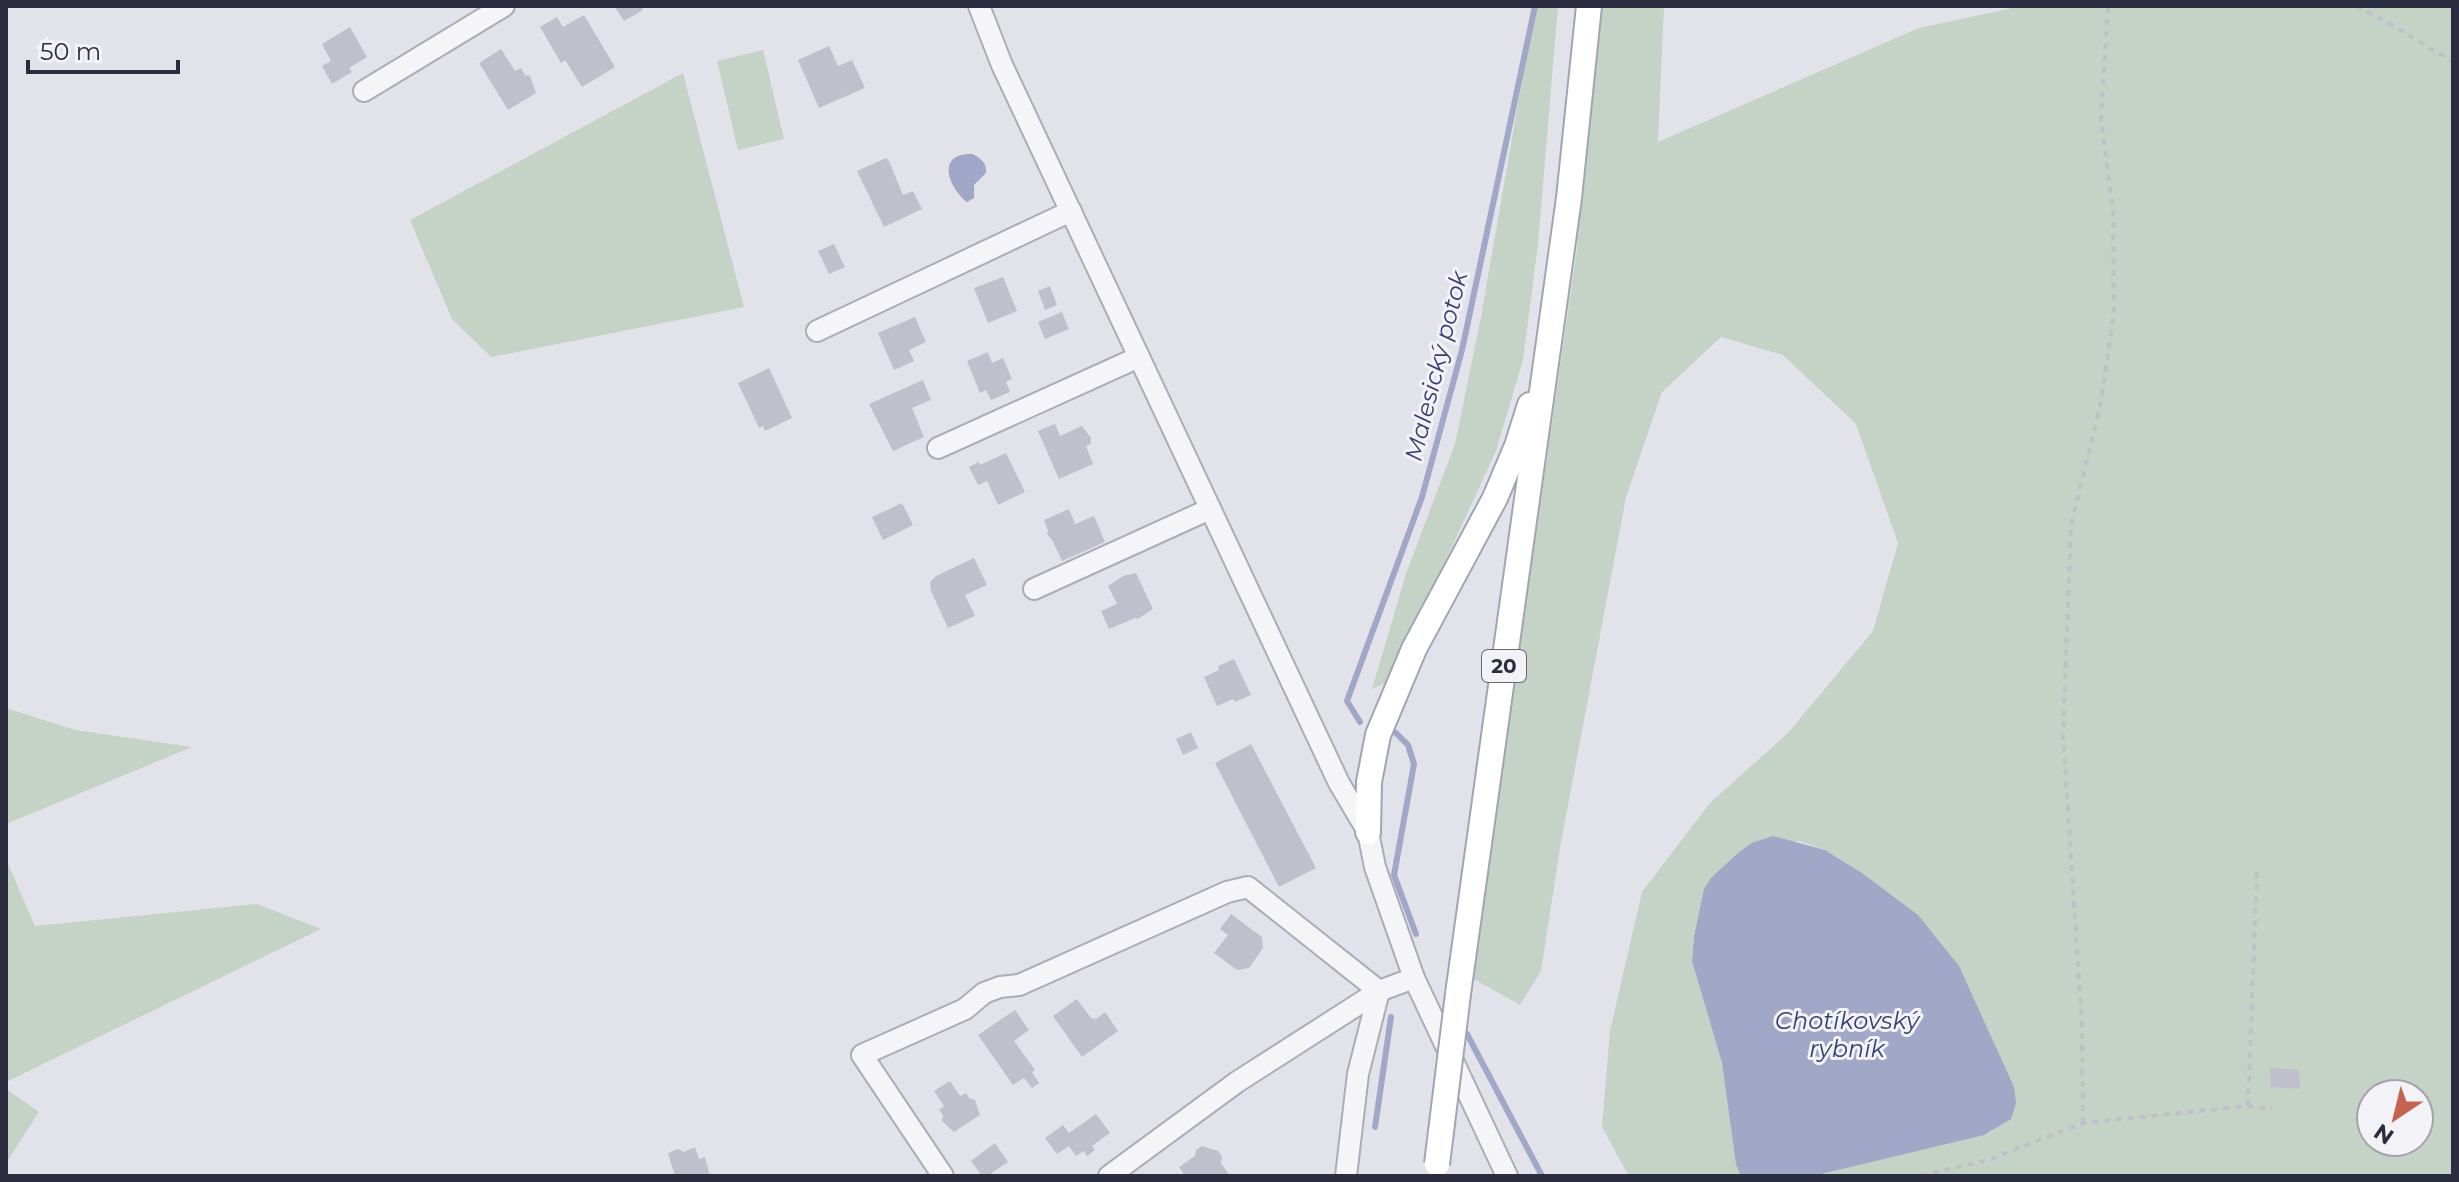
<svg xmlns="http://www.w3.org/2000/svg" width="2459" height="1182" font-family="Montserrat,sans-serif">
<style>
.green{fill:#c4d3c5;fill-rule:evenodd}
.water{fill:#a0a7c7}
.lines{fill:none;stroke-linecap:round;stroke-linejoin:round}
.stream{stroke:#a0a7c7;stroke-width:6}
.building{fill:#c0c0cc}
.minor-casing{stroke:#abacb7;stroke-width:24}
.major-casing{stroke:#a2a4b4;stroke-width:28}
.path{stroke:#c0c1c8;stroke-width:4;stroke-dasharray:6 6;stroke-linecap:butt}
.minor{stroke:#f5f5f8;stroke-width:20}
.major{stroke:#fff;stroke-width:24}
.major-bridge-casing{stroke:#a2a4b4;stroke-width:28;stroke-linecap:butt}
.major-bridge{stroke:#fff;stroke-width:24}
.labels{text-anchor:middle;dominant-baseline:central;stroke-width:6;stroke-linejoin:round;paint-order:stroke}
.shield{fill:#f2f2f7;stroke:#676777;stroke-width:2}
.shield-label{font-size:20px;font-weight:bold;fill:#2b2c40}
.water-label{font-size:24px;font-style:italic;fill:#384072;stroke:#f2f2f7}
</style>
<rect width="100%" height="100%" fill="#e2e3ea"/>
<!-- green -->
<g class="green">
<polygon points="1535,6 1558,6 1538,244 1523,360 1496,451 1390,681 1372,689 1406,574 1455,444 1481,317"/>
<path d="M1598 6H1664L1658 142 1919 28 2022 6H2453V1176H1813L1993 1131 1862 873 1825 850 1799 841 1739 852 1704 889 1694 936 1692 961 1722 1063 1736 1165 1741 1176H1633L1627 1173 1602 1127 1610 1031 1642 892 1710 803 1788 733 1873 631 1898 543 1856 424 1783 355 1721 337 1662 392 1626 497 1560 848 1541 971 1520 1005 1472 978 1577 249ZM2371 1094H2419V1142H2371Z"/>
<polygon points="763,50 784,139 738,150 717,61"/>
<polygon points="683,73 744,307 491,357 452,319 410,220"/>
<polygon points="6,708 75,730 192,747 6,824"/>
<polygon points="6,859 35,926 257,904 321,929 6,1082"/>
<polygon points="6,1089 39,1112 6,1163"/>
</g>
<!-- water -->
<g class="water">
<path d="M972 154C981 158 987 163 986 173L974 185V198L967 202C949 188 935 153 972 154Z"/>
<polygon points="1773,836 1825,850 1862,873 1918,915 1959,966 2014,1087 2016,1103 2011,1119 1984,1135 1813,1176 1741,1176 1736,1165 1722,1063 1692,961 1694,936 1704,889 1711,878 1739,852 1752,843"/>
</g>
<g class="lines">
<!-- stream -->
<g class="stream">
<polyline points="1360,722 1347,701 1422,497 1462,350 1535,6"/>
<polyline points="1396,733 1408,745 1414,764 1394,875 1416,934"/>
<polyline points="1467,1034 1542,1176"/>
<polyline points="1375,1127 1391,1017"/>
</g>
</g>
<!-- building -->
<g class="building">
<polygon points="614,6 641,6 643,10 624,21"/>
<polygon points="584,15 615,67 582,87 565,60 561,63 540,27 557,17 563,27"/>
<polygon points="350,27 367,57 349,68 352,72 332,84 322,66 331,61 322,44"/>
<polygon points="829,46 838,66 852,60 865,88 819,108 798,60"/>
<polygon points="501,49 515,71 521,68 525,75 530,76 536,93 508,110 479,63"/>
<polygon points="886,158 889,161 903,195 913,191 922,209 884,227 857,171"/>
<polygon points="834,244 845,267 829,274 818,251"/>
<polygon points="1003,277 1017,311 988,323 974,288"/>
<polygon points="1050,286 1057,305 1045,310 1038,291"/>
<polygon points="1062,312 1069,329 1045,339 1038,322"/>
<polygon points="915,317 926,342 909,350 914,361 894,370 878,333"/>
<polygon points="988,352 992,363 1003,358 1012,379 1006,382 1010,392 991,400 986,390 980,393 967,361"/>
<polygon points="769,368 792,418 765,431 763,426 759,428 738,383"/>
<polygon points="923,380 931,400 912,408 924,437 893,451 869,404"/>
<polygon points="1055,424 1060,436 1082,426 1091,438 1091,444 1086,446 1093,464 1059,479 1038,431"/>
<polygon points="1006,453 1025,492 998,505 987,481 978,485 969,467 979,462 980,465"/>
<polygon points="902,503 913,525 883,540 872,517"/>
<polygon points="1069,509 1075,524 1094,516 1105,542 1062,561 1052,540 1047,534 1048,531 1044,520"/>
<polygon points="974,558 987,585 965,595 975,616 948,628 931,591 930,582 936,576"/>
<polygon points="1136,573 1153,609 1138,619 1135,618 1109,629 1101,611 1117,604 1108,586 1123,576"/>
<polygon points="1234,659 1251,695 1235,702 1233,699 1217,706 1204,677 1219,670 1218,666"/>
<polygon points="1191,732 1198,748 1183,755 1176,739"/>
<polygon points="1251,744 1316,868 1279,887 1215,763"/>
<polygon points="1231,914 1262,937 1263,948 1249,968 1237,970 1214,953 1228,935 1220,929"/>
<polygon points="1077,999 1091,1018 1096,1019 1105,1012 1118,1031 1082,1057 1053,1016"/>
<polygon points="1015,1010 1029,1030 1014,1041 1035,1070 1032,1072 1039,1083 1032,1088 1024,1078 1013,1085 978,1035"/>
<polygon points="2270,1068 2299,1070 2300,1089 2271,1087"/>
<polygon points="950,1081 960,1096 966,1093 969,1098 975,1100 980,1115 954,1132 942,1121 943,1115 939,1110 944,1106 934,1091"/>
<polygon points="1096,1114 1110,1133 1092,1146 1095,1150 1087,1156 1084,1151 1076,1156 1069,1146 1057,1154 1045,1138 1063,1125 1069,1133"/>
<polygon points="995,1143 1008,1162 987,1176 982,1176 971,1161"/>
<polygon points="1202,1146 1218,1151 1222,1157 1221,1163 1230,1176 1185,1176 1179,1167 1195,1156 1196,1150"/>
<polygon points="695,1147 699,1159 705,1157 710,1176 675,1176 668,1153 678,1149 684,1152"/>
</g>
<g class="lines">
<!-- minor casing -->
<g class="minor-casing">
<g id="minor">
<polyline points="979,6 1002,65 1339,783 1368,832 1375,867 1414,978 1507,1176"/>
<polyline points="364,91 504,6"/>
<polyline points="817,331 1071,211"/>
<polyline points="938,448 1139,357"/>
<polyline points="1034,589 1210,509"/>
<polyline points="943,1176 862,1055 965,1009 984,993 1000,987 1019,985 1227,892 1248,887 1379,991"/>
<polyline points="1109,1176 1237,1082 1379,991 1414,978"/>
<polyline points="1346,1176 1358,1074 1379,991"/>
</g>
</g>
<!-- major casing -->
<g class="major-casing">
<g id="major">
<polyline points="1368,832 1369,782 1378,735 1414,649 1495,498 1517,446 1530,405"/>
<polyline points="1458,994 1569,198 1589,6"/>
</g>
</g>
<!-- path -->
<g class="path">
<polyline points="2356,6 2394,26 2453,62"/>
<polyline points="2248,1106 2257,871"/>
<polyline points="2083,1123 2082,1026 2063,735 2071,525 2101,402 2114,311 2113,211 2101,119 2108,6"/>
<polyline points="1921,1176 1988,1160 2083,1123 2248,1106 2272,1109"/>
</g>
<!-- minor -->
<use href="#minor" class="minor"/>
<!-- major -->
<use href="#major" class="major"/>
<!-- major-bridge casing -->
<g class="major-bridge-casing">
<polyline id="major-bridge" points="1437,1164 1458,994"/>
</g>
<!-- major-bridge -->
<use href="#major-bridge" class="major-bridge"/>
</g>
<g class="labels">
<!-- shield labels -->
<rect class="shield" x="1482" y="650" width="44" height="32" rx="6"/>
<g class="shield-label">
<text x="1504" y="666">20</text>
</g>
<!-- water labels -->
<g class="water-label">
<text transform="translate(1436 366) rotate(-76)">Malesický potok</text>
<text x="1847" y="1020">Chotíkovský<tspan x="1847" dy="28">rybník</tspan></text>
</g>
</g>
<!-- border -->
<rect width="2459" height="1182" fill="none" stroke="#2b2c40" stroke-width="16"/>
<!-- north arrow -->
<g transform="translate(2395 1118) rotate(215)"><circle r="38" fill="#f2f2f7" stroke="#a2a3ae" stroke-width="2"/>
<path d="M0-6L14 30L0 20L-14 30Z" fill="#c56350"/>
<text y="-12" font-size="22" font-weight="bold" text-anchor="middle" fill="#2b2c40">N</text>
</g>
<!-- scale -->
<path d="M28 60v12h150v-12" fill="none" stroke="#2b2c40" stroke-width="4"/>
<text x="40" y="60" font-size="24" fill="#2b2c40" stroke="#f2f2f7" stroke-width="6" paint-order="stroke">50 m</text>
</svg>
